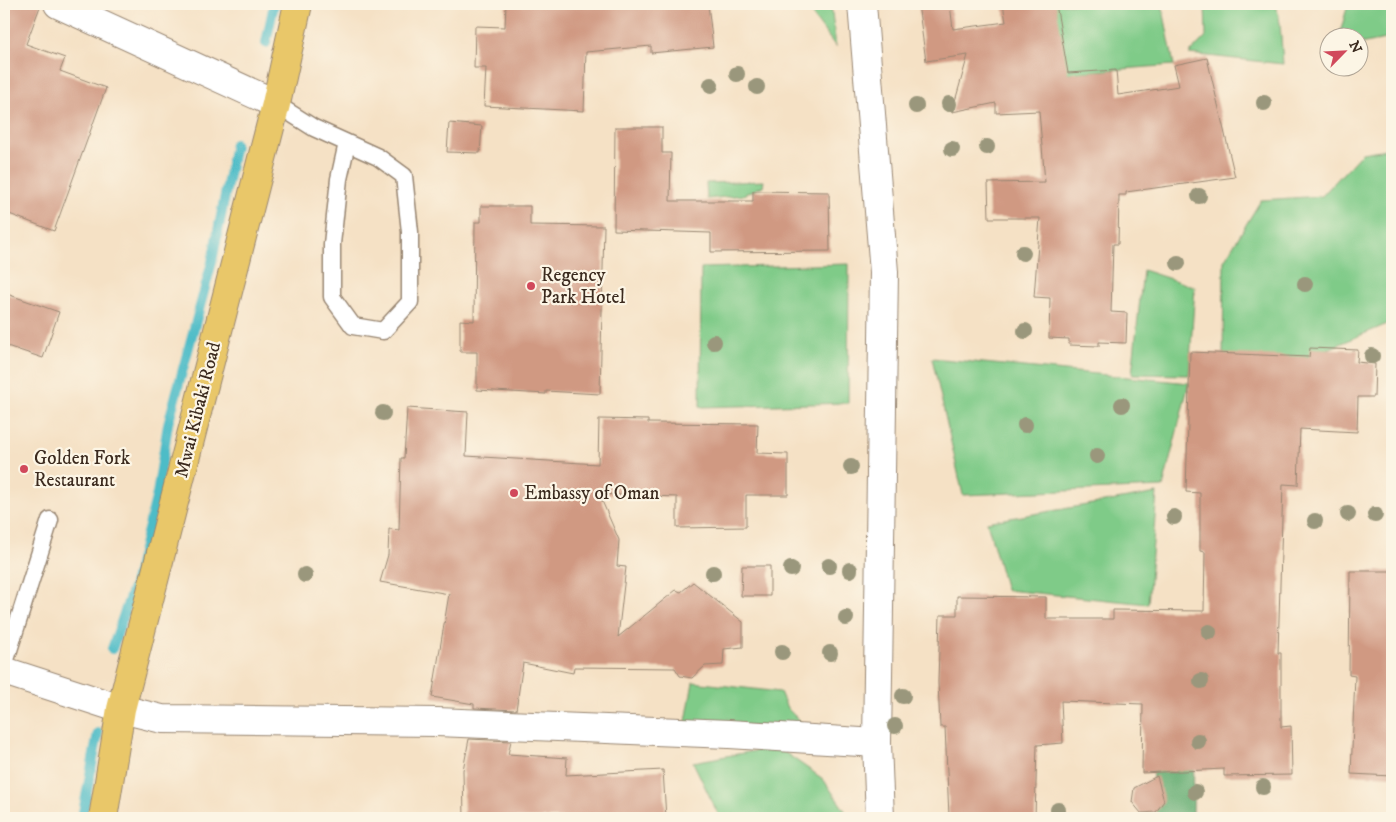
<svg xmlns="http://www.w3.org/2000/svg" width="1396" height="822" font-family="'IM FELL DW Pica',serif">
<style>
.green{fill:#7fcb88;stroke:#5d7a53}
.forest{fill:#67af74;stroke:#516c49}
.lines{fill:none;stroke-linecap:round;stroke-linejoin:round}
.stream{stroke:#4ebcc7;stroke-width:10}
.building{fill:#d09982}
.service-casing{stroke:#988672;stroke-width:19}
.minor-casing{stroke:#988672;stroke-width:30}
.primary-casing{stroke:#988672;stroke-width:30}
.service{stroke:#fff;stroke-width:16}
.minor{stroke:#fff;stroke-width:28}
.primary{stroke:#e9c769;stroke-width:28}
.tree{fill:#9a977b}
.poi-dot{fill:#d1495b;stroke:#fcf5e5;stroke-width:2}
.labels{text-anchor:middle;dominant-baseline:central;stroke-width:4.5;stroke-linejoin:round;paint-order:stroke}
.poi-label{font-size:19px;fill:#3b2a1e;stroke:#fcf5e5;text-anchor:start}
.street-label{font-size:19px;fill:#3b2a1e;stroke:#fcf5e5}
</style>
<rect width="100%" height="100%" fill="#fcf5e5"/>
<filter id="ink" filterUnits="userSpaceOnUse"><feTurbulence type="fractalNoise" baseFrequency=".02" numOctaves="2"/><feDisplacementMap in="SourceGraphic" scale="10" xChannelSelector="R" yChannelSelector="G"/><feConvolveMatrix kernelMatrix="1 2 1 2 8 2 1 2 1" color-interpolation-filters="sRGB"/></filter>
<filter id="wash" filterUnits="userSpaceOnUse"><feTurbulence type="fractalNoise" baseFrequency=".0096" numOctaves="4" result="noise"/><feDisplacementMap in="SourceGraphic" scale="20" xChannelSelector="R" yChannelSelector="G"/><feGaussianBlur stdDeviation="1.12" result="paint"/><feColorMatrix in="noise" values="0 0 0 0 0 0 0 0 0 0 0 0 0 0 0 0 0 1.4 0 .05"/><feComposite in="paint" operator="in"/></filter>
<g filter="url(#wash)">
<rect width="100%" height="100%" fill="#f5e1c5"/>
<!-- green -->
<g class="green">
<polygon points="804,4 831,4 836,47"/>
<polygon points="1040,4 1162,4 1174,65 1046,75"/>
<polygon points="1205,4 1276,4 1280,23 1283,64 1189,54 1206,36"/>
<polygon points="1348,4 1392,4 1392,38 1359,44 1358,38 1339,37"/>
<polygon points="1392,148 1392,322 1309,357 1223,359 1224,261 1261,200 1322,196 1362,153"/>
<polygon points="764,181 763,186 743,195 707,199 706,183"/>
<polygon points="849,264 848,403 700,407 701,268"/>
<polygon points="1143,270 1195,287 1189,375 1132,374"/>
<polygon points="932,358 1189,383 1163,487 963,495"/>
<polygon points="1157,493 1148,604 1006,590 987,522"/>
<polygon points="693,682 780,692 787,708 805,726 685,727"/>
<polygon points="777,747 823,779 850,818 720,818 693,762"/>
</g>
<!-- forest -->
<polygon class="forest" points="1195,697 1193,818 1156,818 1152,769 1176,773 1176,767"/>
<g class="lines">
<!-- stream -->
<g class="stream">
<polyline points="266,43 274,4"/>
<polyline points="112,649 134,585 157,494 168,424 212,262 235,144"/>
<polyline points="82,818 98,733"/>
</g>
</g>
<g id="blocks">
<!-- building -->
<g class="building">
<polygon points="4,4 41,4 26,44 65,58 60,71 106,88 54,231 4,212"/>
<polygon points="506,4 708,4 713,47 651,53 651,46 586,52 584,111 484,106 486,68 474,68 475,26 505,27"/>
<polygon points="918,4 950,4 953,29 1006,22 1003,4 1056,4 1068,73 1116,70 1118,95 1179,86 1174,65 1207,58 1235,177 1126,192 1126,195 1119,195 1118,244 1113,244 1111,312 1127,313 1126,343 1099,342 1099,346 1069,345 1069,339 1049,338 1050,298 1034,297 1040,218 989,218 988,183 1045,182 1039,111 996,113 996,103 952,112 968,55 926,61"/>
<polygon points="449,123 482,126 480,153 447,152"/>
<polygon points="615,127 662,127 662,153 671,153 670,201 753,201 753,191 829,192 830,251 711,252 711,233 614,230"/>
<polygon points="481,206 530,206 530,225 604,226 600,394 546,391 546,394 477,390 477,352 460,352 460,320 474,321 475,222 481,222"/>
<polygon points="4,293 59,312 43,358 4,345"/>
<polygon points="1310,348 1358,350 1357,362 1375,364 1374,397 1358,397 1357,432 1300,429 1298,485 1283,484 1278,653 1281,653 1281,727 1291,726 1292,775 1224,776 1224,769 1142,773 1143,704 1061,701 1063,743 1037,745 1035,818 949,816 945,727 940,727 938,682 940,615 957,615 957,596 1046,597 1046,619 1113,619 1113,610 1204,611 1205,552 1200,551 1200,493 1186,492 1190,352 1309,357"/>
<polygon points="407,408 468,412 466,456 598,464 599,419 648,420 648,423 758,424 757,453 788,454 788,495 746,495 746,527 677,528 677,497 599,494 619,540 617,566 626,567 618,637 676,590 681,592 693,582 743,622 743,647 724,649 723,665 705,666 692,678 680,676 675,668 574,667 573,673 523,663 516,710 474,708 474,704 432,697 449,594 380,582 388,555 389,529 399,530 401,458 404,458"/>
<polygon points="742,566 770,566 770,596 741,596"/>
<polygon points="1350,571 1392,571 1392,776 1351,774 1355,676 1349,675"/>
<polygon points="469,739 511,741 508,754 567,758 566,775 663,770 666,818 464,818 463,770"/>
<polygon points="1157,776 1164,801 1156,812 1141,813 1132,802 1134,788"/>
</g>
</g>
</g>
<g filter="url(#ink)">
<use href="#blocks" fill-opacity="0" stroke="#988672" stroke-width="1"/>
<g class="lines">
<!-- service casing -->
<g class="service-casing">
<g id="service">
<polyline points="276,104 314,128 378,157 404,176 410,232 410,302 383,331 353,326 332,297 332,244 339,179 347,143"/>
<polyline points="4,666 50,520"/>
</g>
</g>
<!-- minor casing -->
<g class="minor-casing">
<g id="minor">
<polyline points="58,4 276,104"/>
<polyline points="862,4 884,272 877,743 880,818"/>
<polyline points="4,671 121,709 162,719 437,722 729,734 877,743"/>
</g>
</g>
<!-- primary casing -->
<g class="primary-casing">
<polyline id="primary" points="103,818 121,709 276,104 298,4"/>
</g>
<!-- service -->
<use href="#service" class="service"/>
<!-- minor -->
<use href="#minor" class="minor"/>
<!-- primary -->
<use href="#primary" class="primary"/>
</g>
<!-- trees -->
<g class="tree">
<circle cx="737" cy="74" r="8"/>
<circle cx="711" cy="85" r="8"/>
<circle cx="757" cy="87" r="8"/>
<circle cx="1264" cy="103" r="8"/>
<circle cx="949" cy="104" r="8"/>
<circle cx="916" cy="106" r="8"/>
<circle cx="987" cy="147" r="8"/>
<circle cx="952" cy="149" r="8"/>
<circle cx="1199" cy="196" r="8"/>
<circle cx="1023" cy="253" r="8"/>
<circle cx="1178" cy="263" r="8"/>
<circle cx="1305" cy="284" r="8"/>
<circle cx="1025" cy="331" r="8"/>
<circle cx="714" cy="342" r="8"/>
<circle cx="1372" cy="356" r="8"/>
<circle cx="1122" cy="405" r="8"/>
<circle cx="383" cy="413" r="8"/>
<circle cx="1025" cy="425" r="8"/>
<circle cx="1097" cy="456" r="8"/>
<circle cx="851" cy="467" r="8"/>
<circle cx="1348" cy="514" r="8"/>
<circle cx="1375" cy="515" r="8"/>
<circle cx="1174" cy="517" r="8"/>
<circle cx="1315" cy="521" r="8"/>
<circle cx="829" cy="566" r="8"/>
<circle cx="791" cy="569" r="8"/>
<circle cx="850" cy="570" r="8"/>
<circle cx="713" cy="573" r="8"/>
<circle cx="305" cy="575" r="8"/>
<circle cx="846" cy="618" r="8"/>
<circle cx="1209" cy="632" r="8"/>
<circle cx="782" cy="652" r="8"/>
<circle cx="830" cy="653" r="8"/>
<circle cx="1201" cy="681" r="8"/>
<circle cx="903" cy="696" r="8"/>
<circle cx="895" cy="726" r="8"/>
<circle cx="1198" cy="741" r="8"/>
<circle cx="1263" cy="787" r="8"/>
<circle cx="1195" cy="792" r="8"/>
<circle cx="1058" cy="810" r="8"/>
</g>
</g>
<!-- markers -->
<g class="poi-dot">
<circle cx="531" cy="286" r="5"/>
<circle cx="24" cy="469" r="5"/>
<circle cx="514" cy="493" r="5"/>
</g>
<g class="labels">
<!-- poi labels -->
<g class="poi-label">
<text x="541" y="275">Regency<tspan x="541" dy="22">Park Hotel</tspan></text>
<text x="34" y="458">Golden Fork<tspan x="34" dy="22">Restaurant</tspan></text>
<text x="524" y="493">Embassy of Oman</text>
</g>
<!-- street labels -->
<g class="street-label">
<text transform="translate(198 410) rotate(-76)">Mwai Kibaki Road</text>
</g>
</g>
<!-- margin -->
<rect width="1396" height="822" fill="none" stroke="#fcf5e5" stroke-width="20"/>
<!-- north arrow -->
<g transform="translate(1344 52) rotate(66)"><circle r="24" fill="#fcf5e5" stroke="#afa495"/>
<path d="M0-4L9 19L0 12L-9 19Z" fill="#d1495b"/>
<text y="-8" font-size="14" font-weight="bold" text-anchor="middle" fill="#3b2a1e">N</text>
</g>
</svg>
